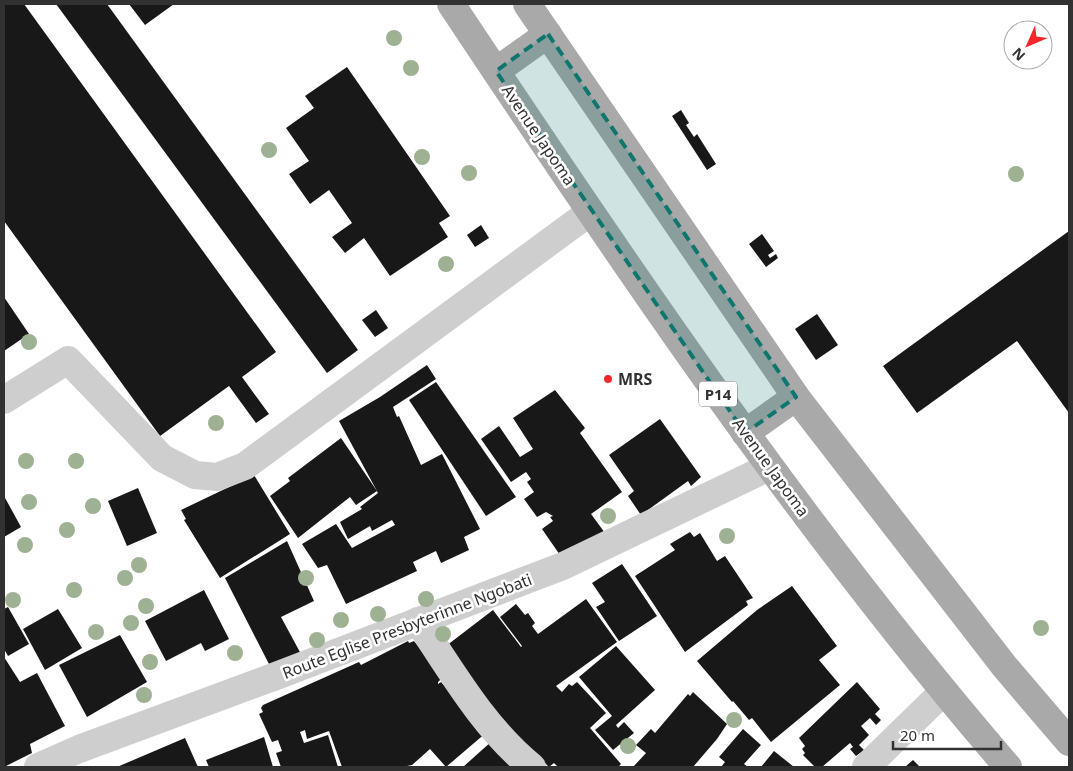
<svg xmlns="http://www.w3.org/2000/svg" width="1073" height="771" font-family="'Noto Sans',sans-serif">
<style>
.building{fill:#181818}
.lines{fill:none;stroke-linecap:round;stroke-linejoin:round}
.street{stroke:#cecece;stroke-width:28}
.primary{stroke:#a9a9a9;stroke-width:28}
.tree{fill:#9fb193}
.marked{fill:#0f766e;fill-opacity:0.2;stroke:#0f766e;stroke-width:4;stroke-dasharray:10 6;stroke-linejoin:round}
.poi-dot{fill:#f4282a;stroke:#fff;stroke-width:2}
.labels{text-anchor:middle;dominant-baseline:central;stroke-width:5;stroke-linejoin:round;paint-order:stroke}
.shield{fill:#fff;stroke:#6f6f6f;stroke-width:1}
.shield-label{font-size:15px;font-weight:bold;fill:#313131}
.street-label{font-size:16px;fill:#313131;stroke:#fff}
.poi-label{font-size:16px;font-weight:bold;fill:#313131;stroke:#fff;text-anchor:start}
</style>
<rect width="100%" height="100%" fill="#fff"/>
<!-- building -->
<g class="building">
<polygon points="4,4 24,4 276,352 242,377 269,414 256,423 229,386 160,436 4,221"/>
<polygon points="56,4 107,4 358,350 327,373"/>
<polygon points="129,4 174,4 145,25"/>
<polygon points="347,67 450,216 439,223 448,237 390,276 364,238 345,253 332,237 352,223 329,190 310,204 289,174 309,161 286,128 314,108 305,96"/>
<polygon points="681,110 689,123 686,125 694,137 697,134 716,164 707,170 672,116"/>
<polygon points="481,225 489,238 475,247 467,235"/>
<polygon points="1069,231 1069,413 1017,341 917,413 883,366"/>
<polygon points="762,234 774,251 768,255 770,258 776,254 778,258 766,267 749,244"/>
<polygon points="4,297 29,334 4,351"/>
<polygon points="376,310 388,328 375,337 362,320"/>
<polygon points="817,314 838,345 816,360 795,329"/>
<polygon points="427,365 436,379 393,407 397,417 399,416 421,465 442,454 480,529 464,537 469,550 441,563 436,551 413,562 417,571 346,604 327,565 318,568 302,544 336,524 352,548 395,525 392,520 372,531 370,526 348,539 340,522 362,509 360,507 378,493 339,421 380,397"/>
<polygon points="436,382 516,497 486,516 409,400"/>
<polygon points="555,390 585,428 580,433 622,492 591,514 605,533 562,558 542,529 553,521 550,517 553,516 546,512 537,517 524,499 534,492 527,482 531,479 526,472 511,482 481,439 499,426 520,457 533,449 513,418"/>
<polygon points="660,419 701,477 691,486 688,481 641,515 628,496 634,491 609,455"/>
<polygon points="341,438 377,491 356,505 350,497 298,538 270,496 290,481 288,478"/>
<polygon points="254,475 290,534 220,578 184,520 186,519 181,510"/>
<polygon points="138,488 157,533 127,546 108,501"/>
<polygon points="4,496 21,527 4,537"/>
<polygon points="690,532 694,537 700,533 717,561 725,556 753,598 746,601 748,605 685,652 635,576 675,550 670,544"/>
<polygon points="287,541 314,601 281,617 301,654 271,668 225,578"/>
<polygon points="622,564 657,616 619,641 596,607 605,602 592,583"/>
<polygon points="792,586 837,646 819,660 840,685 771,742 752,718 749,720 733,701 732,702 697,661 757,610"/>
<polygon points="204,590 229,639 205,651 201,643 166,661 145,621"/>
<polygon points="586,599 617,642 556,686 562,692 569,684 572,686 577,682 606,713 590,728 621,764 618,767 558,767 554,763 549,767 517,735 509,743 446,646 493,610 521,647 522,646 500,617 516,604 525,615 528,613 535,623 532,626 538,634"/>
<polygon points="8,607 29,644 8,656 4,649 4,609"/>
<polygon points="58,609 82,648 45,670 23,629"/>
<polygon points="120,635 147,682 87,717 59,665"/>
<polygon points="408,641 409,643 414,641 443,677 438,682 438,684 441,682 487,732 446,767 430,749 412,765 402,767 342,767 329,731 307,739 305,730 300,732 304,743 328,735 338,767 281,767 276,753 282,751 278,740 272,742 259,714 263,712 261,708 263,705 359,662 361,665"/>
<polygon points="616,646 655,690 616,725 618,728 624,722 634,733 613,750 595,730 612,716 579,677"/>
<polygon points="4,657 20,682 37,673 65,726 30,744 32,753 4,767"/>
<polygon points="857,682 880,709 875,714 881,720 876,725 870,718 861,726 869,735 859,745 864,750 856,756 850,749 853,747 850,743 822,767 815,767 803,755 805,753 802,749 805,746 799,738"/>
<polygon points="693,692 727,724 717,739 693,767 633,767 646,753 636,745 651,729 655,733 688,694 690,696"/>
<polygon points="743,729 761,745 744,764 748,767 721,767 725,762 719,757"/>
<polygon points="264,737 273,767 209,767 206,760"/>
<polygon points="185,738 198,767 117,767"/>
<polygon points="492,741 516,767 463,767"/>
<polygon points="774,751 794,767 761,767"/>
<polygon points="913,760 920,767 905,767"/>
</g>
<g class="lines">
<!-- street -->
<g class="street">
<polyline points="4,400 68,360 162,458 195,475 217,477 245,466 590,212"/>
<path d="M418 621C452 672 484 728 532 767"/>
<polyline points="38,767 79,749 276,676 563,566 769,467"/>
<polyline points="866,767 943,692"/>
</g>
<!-- primary -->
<g class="primary">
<path d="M451 4C625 266 802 528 1008 767"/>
<polyline points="527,4 796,397 1005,667 1069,742"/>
<polyline points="496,71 548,34"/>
<polyline points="745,433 796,397"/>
</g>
</g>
<!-- trees -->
<g class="tree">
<circle cx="394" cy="38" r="8"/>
<circle cx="411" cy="68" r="8"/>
<circle cx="269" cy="150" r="8"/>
<circle cx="422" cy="157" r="8"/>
<circle cx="469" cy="173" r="8"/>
<circle cx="1016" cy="174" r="8"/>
<circle cx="446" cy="264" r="8"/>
<circle cx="29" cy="342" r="8"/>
<circle cx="216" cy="423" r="8"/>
<circle cx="26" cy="461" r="8"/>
<circle cx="76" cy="461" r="8"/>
<circle cx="29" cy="502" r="8"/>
<circle cx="93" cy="506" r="8"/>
<circle cx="608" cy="516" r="8"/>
<circle cx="67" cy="530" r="8"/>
<circle cx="727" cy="536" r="8"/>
<circle cx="25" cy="545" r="8"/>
<circle cx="139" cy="565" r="8"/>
<circle cx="125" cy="578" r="8"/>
<circle cx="306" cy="578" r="8"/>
<circle cx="74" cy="590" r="8"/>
<circle cx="426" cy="599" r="8"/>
<circle cx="13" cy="600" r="8"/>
<circle cx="146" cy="606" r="8"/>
<circle cx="378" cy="614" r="8"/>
<circle cx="341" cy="620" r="8"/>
<circle cx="131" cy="623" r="8"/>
<circle cx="1041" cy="628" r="8"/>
<circle cx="96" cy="632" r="8"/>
<circle cx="443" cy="634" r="8"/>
<circle cx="317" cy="640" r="8"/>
<circle cx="235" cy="653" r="8"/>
<circle cx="150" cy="662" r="8"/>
<circle cx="144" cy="695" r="8"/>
<circle cx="734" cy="720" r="8"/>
<circle cx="628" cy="746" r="8"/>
</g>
<!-- marked area -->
<path class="marked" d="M548 34 796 397 745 433 496 71Z"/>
<!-- markers -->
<circle class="poi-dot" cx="608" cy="379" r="5"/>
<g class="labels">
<!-- shield labels -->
<rect class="shield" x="699" y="381.5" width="38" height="25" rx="4"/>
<g class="shield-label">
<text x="718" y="394">P14</text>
</g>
<!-- street labels -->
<g class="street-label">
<text transform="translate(539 135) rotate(56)">Avenue Japoma</text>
<text transform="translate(771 467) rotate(54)">Avenue Japoma</text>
<text transform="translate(407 626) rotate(-21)">Route Eglise Presbyterinne Ngobati</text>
</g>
<!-- poi labels -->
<g class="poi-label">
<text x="618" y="379">MRS</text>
</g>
</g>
<!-- border -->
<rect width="1073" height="771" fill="none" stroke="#313131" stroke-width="10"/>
<!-- north arrow -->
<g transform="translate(1028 45) rotate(225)"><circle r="24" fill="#ffffff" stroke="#adadad"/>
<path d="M0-4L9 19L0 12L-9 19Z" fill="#f4282a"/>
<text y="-8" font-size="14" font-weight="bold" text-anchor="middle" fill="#313131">N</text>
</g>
<!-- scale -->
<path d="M893 741v8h108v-8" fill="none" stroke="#313131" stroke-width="2.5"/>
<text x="900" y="741" font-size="15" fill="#313131" stroke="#ffffff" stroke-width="4" paint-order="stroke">20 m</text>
</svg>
